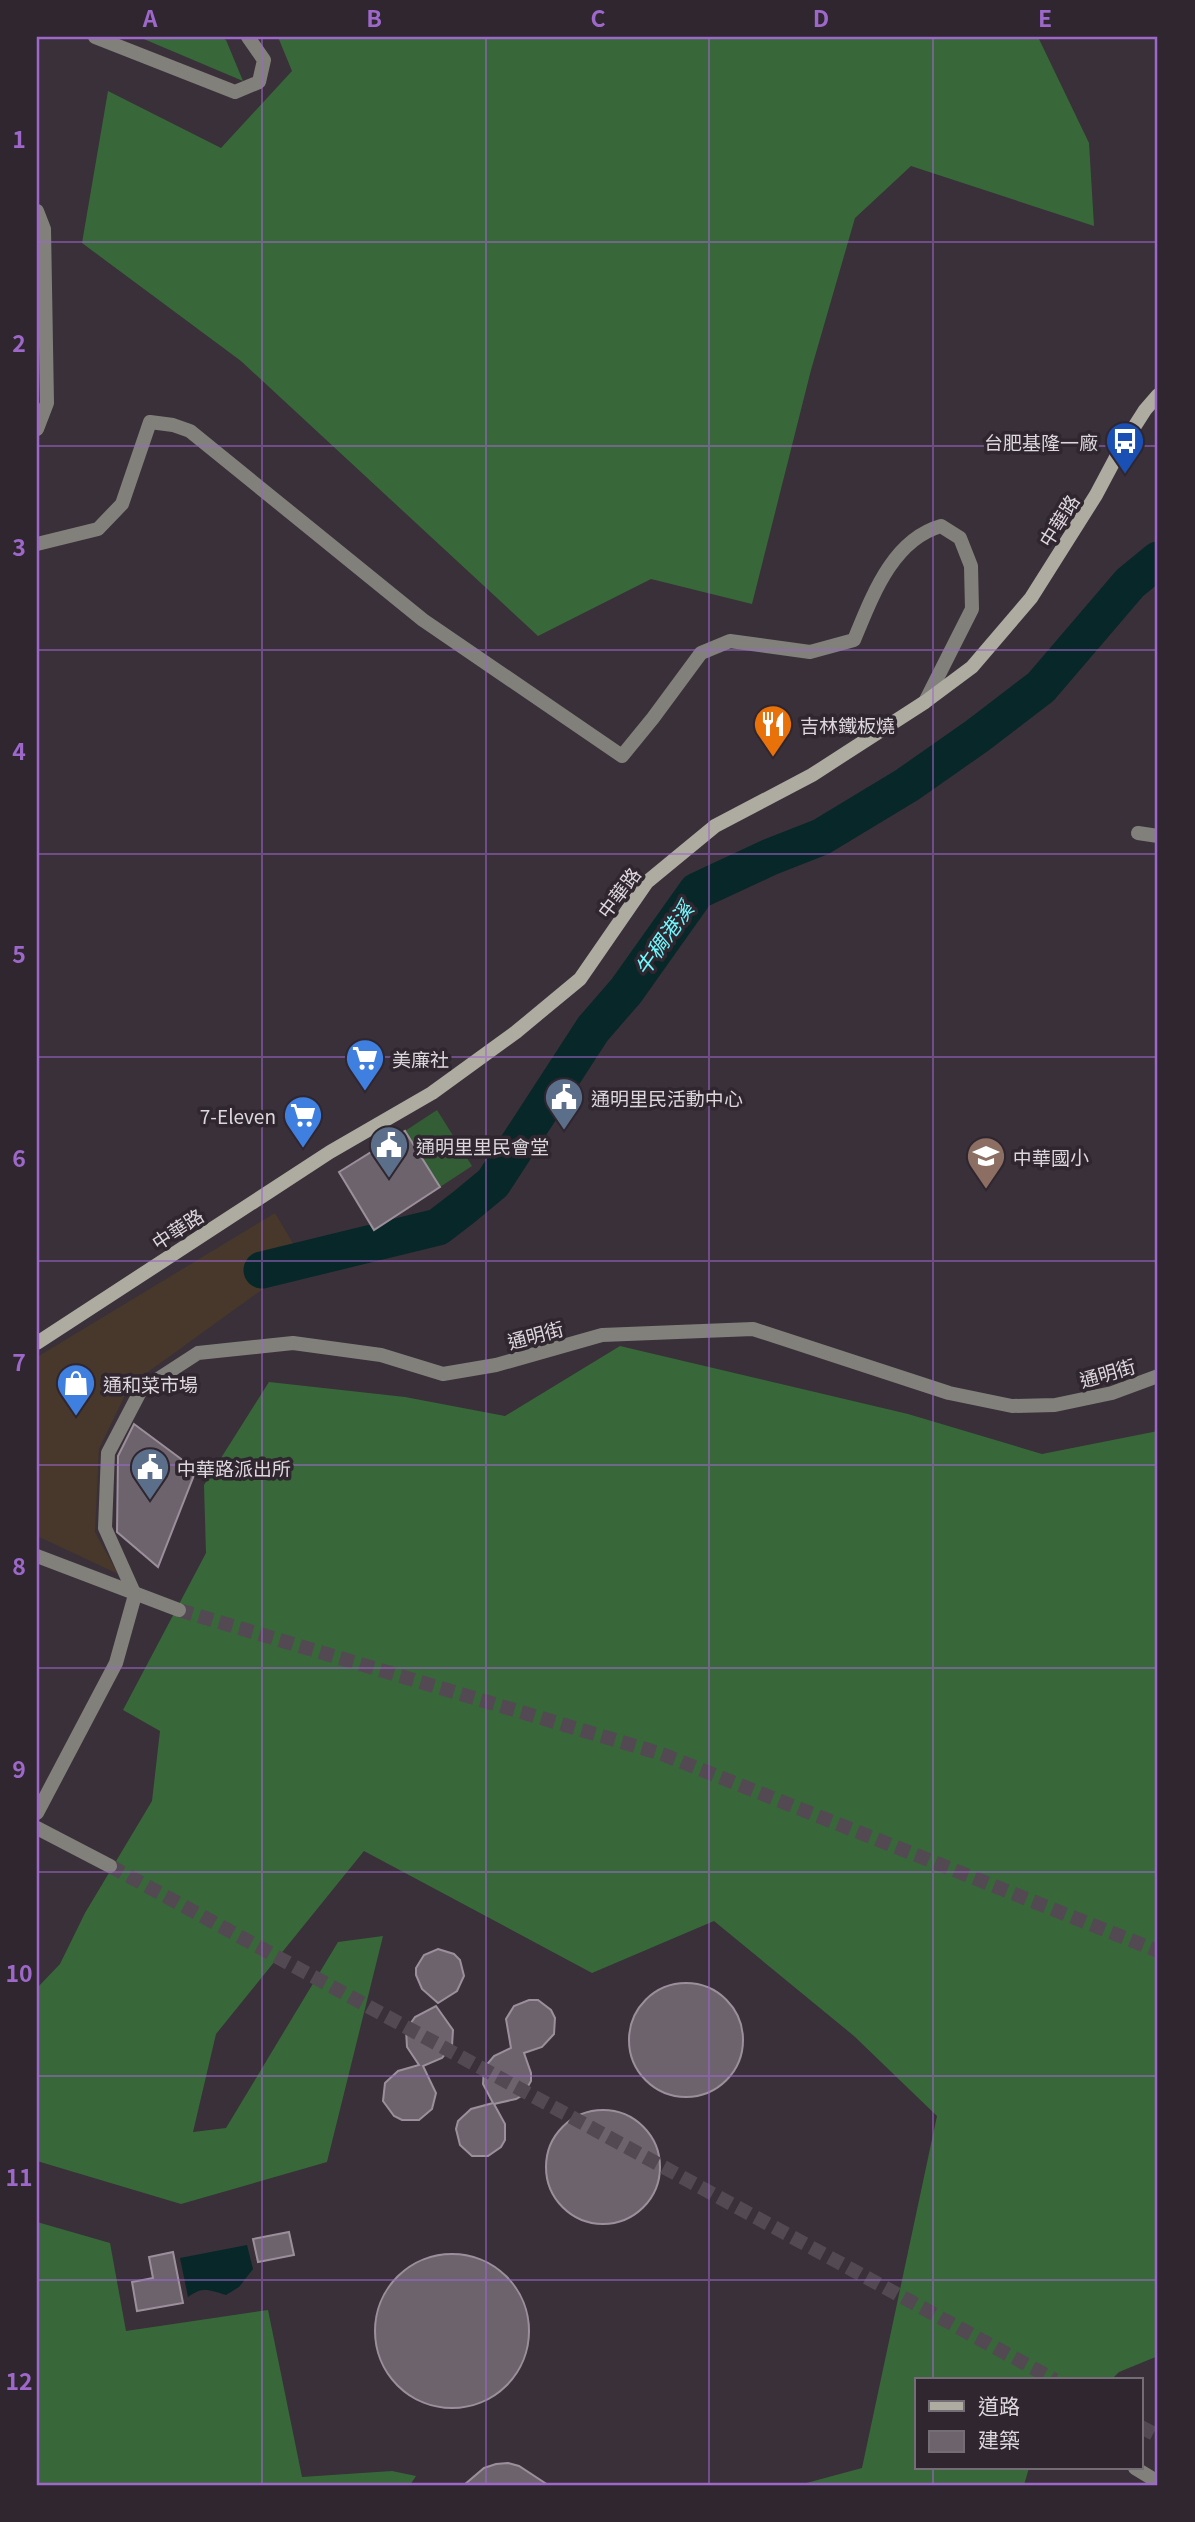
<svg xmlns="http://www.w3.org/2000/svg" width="1195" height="2522" font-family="Georgia,'Noto Sans TC',serif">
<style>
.commercial{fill:#47382b}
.green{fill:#335d34}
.forest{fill:#386839}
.water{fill:#082728}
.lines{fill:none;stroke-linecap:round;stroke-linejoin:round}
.river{stroke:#082728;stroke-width:37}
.building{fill:#6d636d;stroke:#9b8f9b;stroke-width:2}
.street-tunnel{stroke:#524952;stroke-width:14;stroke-dasharray:14 7;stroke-linecap:butt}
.street{stroke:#82807a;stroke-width:14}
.secondary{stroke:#aeaba1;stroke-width:14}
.grid{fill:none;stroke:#9d68ca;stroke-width:2;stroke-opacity:0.55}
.labels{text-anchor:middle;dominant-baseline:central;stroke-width:7;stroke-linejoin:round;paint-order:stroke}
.poi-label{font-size:19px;fill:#ddd7dd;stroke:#2f262f;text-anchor:start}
.street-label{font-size:19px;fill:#ddd7dd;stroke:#2f262f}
.water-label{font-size:21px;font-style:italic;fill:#6ffaff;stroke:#2f262f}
.neatline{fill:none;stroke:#9d68ca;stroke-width:2.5}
.grid-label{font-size:23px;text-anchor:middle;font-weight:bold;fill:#9d68ca}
</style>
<rect width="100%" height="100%" fill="#393039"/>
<!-- commercial -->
<polygon class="commercial" points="275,1213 303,1260 130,1385 99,1449 95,1532 118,1574 37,1536 37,1357"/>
<!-- green -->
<polygon class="green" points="437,1110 472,1166 440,1187 405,1131"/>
<!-- forest -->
<g class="forest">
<polygon points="139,37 220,37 226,40 243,81"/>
<polygon points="278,37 1038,37 1089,143 1094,226 911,166 855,218 811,370 752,604 651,579 538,636 241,361 82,243 108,91 221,148 292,71"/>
<polygon points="620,1346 908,1414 1042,1454 1158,1431 1158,2356 1119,2372 1111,2380 917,2380 917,2468 1029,2468 1024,2485 799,2485 862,2468 937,2116 854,2036 714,1921 592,1973 364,1851 216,2034 193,2132 226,2128 338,1942 383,1936 327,2162 181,2204 37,2161 37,1988 60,1964 85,1913 152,1801 160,1731 123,1710 206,1553 204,1485 269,1382 405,1397 505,1416"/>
<polygon points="37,2222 110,2243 126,2331 268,2310 302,2477 392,2471 416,2476 410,2485 37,2485"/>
</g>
<!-- water -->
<path class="water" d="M247 2245 253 2269 239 2287 226 2295C209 2290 203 2286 188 2297L180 2258Z"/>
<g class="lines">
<!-- river -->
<polyline class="river" points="262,1270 438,1227 464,1207 493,1183 593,1029 626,991 697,891 770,857 821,837 907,785 977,736 1041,687 1130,583 1158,560"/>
</g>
<!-- building -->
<g class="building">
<polygon points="405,1131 440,1187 374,1230 339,1172"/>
<polygon points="134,1424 196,1470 158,1567 117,1532 118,1456"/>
<polygon points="438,1949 454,1954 460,1960 464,1976 457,1991 438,2003 422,1989 416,1975 416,1968 424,1955"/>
<circle cx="686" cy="2040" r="57"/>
<polygon points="529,2000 538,2000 551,2010 555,2018 554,2034 542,2047 524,2053 531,2073 531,2081 523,2095 516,2099 494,2104 505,2124 505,2140 501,2147 488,2156 472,2156 460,2145 456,2129 458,2121 471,2109 493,2103 483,2084 484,2068 494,2056 511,2048 506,2019 514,2006"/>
<polygon points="436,2006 453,2030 452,2046 442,2058 423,2066 436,2093 432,2109 419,2120 402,2120 394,2116 383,2101 385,2083 398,2071 419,2065 407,2047 406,2030 415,2017"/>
<circle cx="603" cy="2167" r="57"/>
<polygon points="289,2232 294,2255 258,2262 253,2239"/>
<polygon points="173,2252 183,2303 137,2311 132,2282 153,2278 149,2257"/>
<circle cx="452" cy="2331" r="77"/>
<polygon points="508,2463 519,2466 548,2485 464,2485 484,2468 496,2464"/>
</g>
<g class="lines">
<!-- street-tunnel -->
<g class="street-tunnel">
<polyline points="179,1610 662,1754 1158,1951"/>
<polyline points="110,1866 1055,2380"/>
<polyline points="1141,2427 1158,2436"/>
</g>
<!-- street -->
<g class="street">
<polyline points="95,37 235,92 259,82 264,60 248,37"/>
<polyline points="37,211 44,229 47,403 37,429"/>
<path d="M37 544 98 529 122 504 150 422 173 425 190 431 423 620 622 756 653 718 701 653 730 641 810 652 854 640C872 597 892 540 941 526L960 538 971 566 972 609 925 702"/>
<polyline points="1138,833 1158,836"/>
<polyline points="37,1556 179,1610"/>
<polyline points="135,1595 105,1528 108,1453 141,1390 198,1353 293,1343 381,1355 443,1374 496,1365 602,1335 753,1329 949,1393 1012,1406 1055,1405 1112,1393 1158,1376"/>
<polyline points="37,1813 116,1663 135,1595"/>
<polyline points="37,1828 110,1866"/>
<polyline points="1135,2468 1158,2482"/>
</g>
<!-- secondary -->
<polyline class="secondary" points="37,1343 330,1152 432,1093 516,1032 580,979 647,882 715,826 812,775 925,702 972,667 1031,598 1096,495 1122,446 1145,410 1158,395"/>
</g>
<!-- grid -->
<path class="grid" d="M262 37V2485M486 37V2485M709 37V2485M933 37V2380M37 242H1158M37 446H1158M37 650H1158M37 854H1158M37 1057H1158M37 1261H1158M37 1465H1158M37 1668H1158M37 1872H1158M37 2076H1158M37 2280H1158M933 2468V2485"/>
<!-- icons -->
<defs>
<g id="bus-pin" transform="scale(2.0125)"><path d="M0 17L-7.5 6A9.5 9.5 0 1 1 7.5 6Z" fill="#1a4fb4" stroke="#2f262f"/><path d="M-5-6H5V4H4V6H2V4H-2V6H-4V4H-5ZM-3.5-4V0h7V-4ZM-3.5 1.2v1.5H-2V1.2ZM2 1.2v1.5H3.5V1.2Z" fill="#fff"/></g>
<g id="restaurant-pin" transform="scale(2.0125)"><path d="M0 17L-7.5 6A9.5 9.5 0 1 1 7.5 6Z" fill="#e8710a" stroke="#2f262f"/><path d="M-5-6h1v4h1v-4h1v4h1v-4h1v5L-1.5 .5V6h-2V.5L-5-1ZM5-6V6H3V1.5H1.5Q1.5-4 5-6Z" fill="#fff"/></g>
<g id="supermarket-pin" transform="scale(2.0125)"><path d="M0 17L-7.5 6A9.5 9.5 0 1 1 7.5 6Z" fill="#3f7fe0" stroke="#2f262f"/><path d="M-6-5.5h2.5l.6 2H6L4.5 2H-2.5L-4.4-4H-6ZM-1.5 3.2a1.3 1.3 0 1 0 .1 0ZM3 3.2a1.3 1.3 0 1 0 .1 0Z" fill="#fff"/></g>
<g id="civic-pin" transform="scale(2.0125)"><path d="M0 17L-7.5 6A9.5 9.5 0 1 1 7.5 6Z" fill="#5c6f8a" stroke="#2f262f"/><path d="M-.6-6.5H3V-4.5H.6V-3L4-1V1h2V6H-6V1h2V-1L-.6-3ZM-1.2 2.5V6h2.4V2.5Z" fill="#fff"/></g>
<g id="school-pin" transform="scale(2.0125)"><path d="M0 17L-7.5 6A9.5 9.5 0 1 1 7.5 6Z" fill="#8d6e63" stroke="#2f262f"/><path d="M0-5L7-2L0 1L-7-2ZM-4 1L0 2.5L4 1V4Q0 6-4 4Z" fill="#fff"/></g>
<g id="shop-pin" transform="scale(2.0125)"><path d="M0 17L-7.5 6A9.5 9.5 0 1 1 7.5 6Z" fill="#3f7fe0" stroke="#2f262f"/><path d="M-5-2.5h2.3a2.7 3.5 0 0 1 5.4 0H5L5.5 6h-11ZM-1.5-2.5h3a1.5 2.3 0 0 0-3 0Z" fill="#fff"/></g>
</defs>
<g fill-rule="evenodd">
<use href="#bus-pin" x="1125" y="441"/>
<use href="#restaurant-pin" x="773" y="724"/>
<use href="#supermarket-pin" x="365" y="1058"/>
<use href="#civic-pin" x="564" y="1097"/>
<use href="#supermarket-pin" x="303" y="1115"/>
<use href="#civic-pin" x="389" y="1145"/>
<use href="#school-pin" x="986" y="1156"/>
<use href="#shop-pin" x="76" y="1383"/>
<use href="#civic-pin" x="150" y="1467"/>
</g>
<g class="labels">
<!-- poi labels -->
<g class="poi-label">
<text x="1098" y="441" text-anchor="end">台肥基隆一廠</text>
<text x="800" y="724">吉林鐵板燒</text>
<text x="392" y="1058">美廉社</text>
<text x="591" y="1097">通明里民活動中心</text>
<text x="276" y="1115" text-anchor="end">7-Eleven</text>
<text x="416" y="1145">通明里里民會堂</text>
<text x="1013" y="1156">中華國小</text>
<text x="103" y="1383">通和菜市場</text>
<text x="177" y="1467">中華路派出所</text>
</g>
<!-- street labels -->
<g class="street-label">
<text transform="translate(1058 520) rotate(-58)">中華路</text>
<text transform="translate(618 892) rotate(-53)">中華路</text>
<text transform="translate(177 1228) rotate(-33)">中華路</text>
<text transform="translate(535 1334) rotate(-15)">通明街</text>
<text transform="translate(1107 1372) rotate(-16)">通明街</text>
</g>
<!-- water labels -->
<g class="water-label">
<text transform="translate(663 938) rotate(-55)">牛稠港溪</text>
</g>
</g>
<!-- border -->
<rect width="1195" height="2522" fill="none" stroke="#2f262f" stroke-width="77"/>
<!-- legend -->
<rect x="915" y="2378" width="228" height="91" fill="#2f262f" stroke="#756d75" stroke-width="2"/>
<rect x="929" y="2401" width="35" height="10" fill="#aeaba1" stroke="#756d75" stroke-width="2"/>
<text x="978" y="2414" font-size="21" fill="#ddd7dd">道路</text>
<rect x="929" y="2431" width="35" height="21" fill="#6d636d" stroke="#756d75" stroke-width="2"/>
<text x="978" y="2448" font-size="21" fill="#ddd7dd">建築</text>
<rect x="38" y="38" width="1118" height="2446" class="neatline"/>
<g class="grid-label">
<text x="150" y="27">A</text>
<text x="374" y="27">B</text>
<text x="598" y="27">C</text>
<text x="821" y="27">D</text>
<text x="1045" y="27">E</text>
<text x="19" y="148">1</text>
<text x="19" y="352">2</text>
<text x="19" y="556">3</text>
<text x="19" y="760">4</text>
<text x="19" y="963">5</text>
<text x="19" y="1167">6</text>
<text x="19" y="1371">7</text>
<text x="19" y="1575">8</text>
<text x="19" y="1778">9</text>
<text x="19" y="1982">10</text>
<text x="19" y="2186">11</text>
<text x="19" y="2390">12</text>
</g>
</svg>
